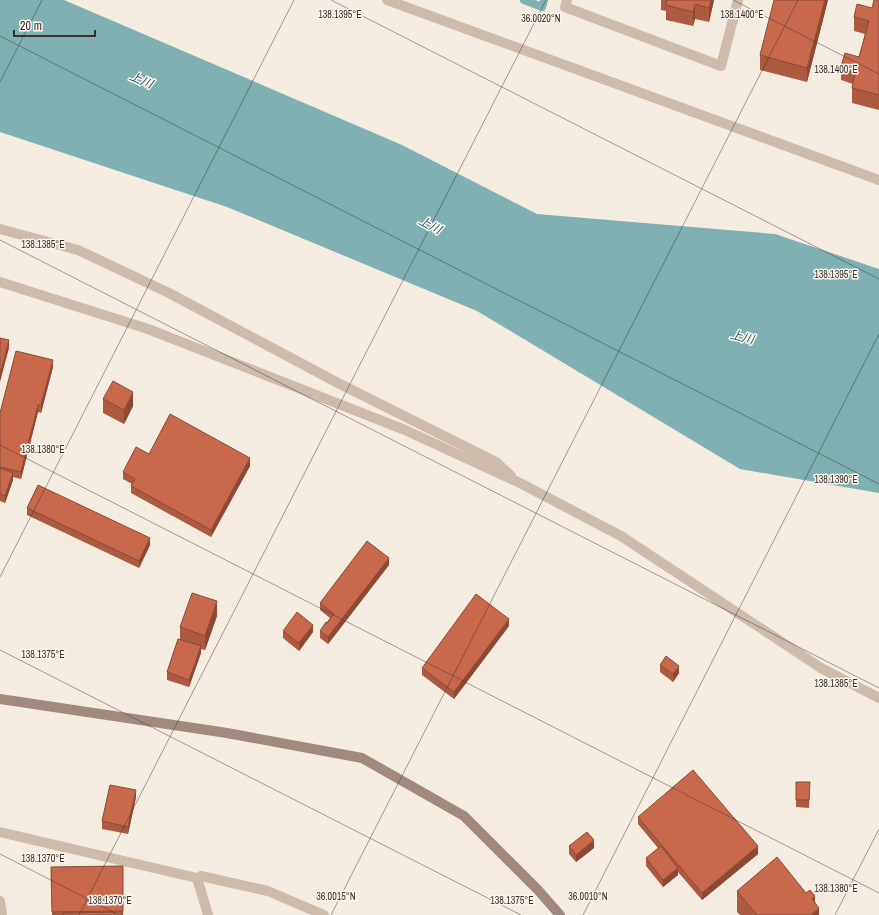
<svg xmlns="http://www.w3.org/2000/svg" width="879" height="915" font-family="'Archivo Narrow','Noto Sans JP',sans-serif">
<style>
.water{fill:#7fb0b2}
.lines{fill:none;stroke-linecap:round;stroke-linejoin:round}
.stream{stroke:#7fb0b2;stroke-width:8}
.street{stroke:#cdbbac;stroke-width:10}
.secondary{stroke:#a18a7d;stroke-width:10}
.wall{fill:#ac5a40}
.shaded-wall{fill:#8c4a34}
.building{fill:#c8694b;stroke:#8c4a34}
.ticks{fill:none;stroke:#3b302b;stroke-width:1;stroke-opacity:0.45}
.labels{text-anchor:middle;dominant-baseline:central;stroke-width:3;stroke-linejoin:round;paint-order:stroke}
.water-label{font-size:12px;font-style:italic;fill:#1f5a5e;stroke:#fbf5ee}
.ticks-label{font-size:10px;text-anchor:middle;fill:#3b302b;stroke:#fbf5ee;stroke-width:3;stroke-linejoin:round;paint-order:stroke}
</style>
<rect width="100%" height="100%" fill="#f4ebe1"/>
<!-- water -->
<polygon class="water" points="0,0 64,0 402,145 537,214 775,234 879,269 879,493 740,469 477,311 227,207 0,132"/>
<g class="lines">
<!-- stream -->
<polyline class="stream" points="524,0 542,7 544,0"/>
<!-- street -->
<g class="street">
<polyline points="387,0 879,180"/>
<polyline points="567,0 565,7 721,66 738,0"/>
<polyline points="0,229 78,250 169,293 338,383 496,462 511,476"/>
<polyline points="0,282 148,329 405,430 520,483 621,536 821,668 879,698"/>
<polyline points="0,832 197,878 201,876 268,891 324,915"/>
<polyline points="197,878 208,915"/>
<polyline points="0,901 2,915"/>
</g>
<!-- secondary -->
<polyline class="secondary" points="0,699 227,733 362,758 464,816 538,890 560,915"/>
</g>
<!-- wall -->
<g class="wall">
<polygon points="661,0 714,0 709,22 695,19 693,26 666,20 666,11 661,10"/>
<polygon points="828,0 807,82 760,70 760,55"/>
<polygon points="879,0 879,110 852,103 852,88 853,84 841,80 841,66 859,57 865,34 854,31 854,17 872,8"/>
<polygon points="53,367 41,413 38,412 21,479 13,477 13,480 5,503 0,501 0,413"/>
<polygon points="103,399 133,406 124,424 103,413"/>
<polygon points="149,454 250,466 211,537 131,493 131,486 132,484 123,479 123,472"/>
<polygon points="27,508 150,545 139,568 27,515"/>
<polygon points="389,565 328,644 320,638 320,631 330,618 320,610 320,603"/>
<polygon points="217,616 205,650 201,649 201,653 189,687 167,680 167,672 180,639 180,627"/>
<polygon points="509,626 454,699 422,675 422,668"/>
<polygon points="283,631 313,632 299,651 283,638"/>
<polygon points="660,665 679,673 673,682 660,672"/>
<polygon points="796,782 810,789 809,808 796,807"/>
<polygon points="136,797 128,834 102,829 102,821"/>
<polygon points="638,817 758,854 702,900 678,872 678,875 663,887 646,866 646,858 658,848 638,824"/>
<polygon points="569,846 594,848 576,862 569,854"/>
<polygon points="123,866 123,915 52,915 51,867"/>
<polygon points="737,891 819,915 740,915 737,912"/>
</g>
<!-- shaded-wall -->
<g class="shaded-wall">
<polygon points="711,0 714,0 709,22 709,8"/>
<polygon points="825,0 828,0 807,82 807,68"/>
<polygon points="695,4 695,19 693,26 693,12"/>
<polygon points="9,340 9,348 0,382 0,374"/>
<polygon points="53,360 53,367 41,413 41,405"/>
<polygon points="133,392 133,406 124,424 124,410"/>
<polygon points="38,405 38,412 21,479 21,472"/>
<polygon points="250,458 250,466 211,537 211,530"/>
<polygon points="13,473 13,480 5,503 5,496"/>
<polygon points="150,538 150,545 139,568 139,561"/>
<polygon points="389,558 389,565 328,644 328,637"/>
<polygon points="217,601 217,616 205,650 205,636"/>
<polygon points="509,619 509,626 454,699 454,692"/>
<polygon points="313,625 313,632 299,651 299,643"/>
<polygon points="201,646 201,653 189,687 189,680"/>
<polygon points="679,666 679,673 673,682 673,674"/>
<polygon points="136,790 136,797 128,834 128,827"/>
<polygon points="594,840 594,848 576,862 576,855"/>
<polygon points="758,846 758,854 702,900 702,893"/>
<polygon points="678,868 678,875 663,887 663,880"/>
<polygon points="815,896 815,911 819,908 819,915 811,915 812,899"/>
</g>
<!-- building -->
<g class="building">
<polygon points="667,0 711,0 709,8 695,4 693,12 666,5"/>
<polygon points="774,0 825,0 807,68 760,55"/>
<polygon points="874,0 879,0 879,95 852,88 856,70 841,66 845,53 859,57 869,21 854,17 857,4 872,8"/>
<polygon points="0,338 9,340 0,374"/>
<polygon points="16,351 53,360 41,405 38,405 21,472 0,467 0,413"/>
<polygon points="113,381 133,392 124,410 103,399"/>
<polygon points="170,414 250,458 211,530 131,486 135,479 123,472 136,447 149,454"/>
<polygon points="0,468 13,473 5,496 0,494"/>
<polygon points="38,485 150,538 139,561 27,508"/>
<polygon points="367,541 389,558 328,637 320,631 326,622 327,623 334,614 320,603"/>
<polygon points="192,593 217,601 205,636 180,627"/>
<polygon points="476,594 509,619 454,692 422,668"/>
<polygon points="297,612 313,625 299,643 283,631"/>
<polygon points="178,639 201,646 189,680 167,672"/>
<polygon points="666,656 679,666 673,674 660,665"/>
<polygon points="693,770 758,846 702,893 638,817"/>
<polygon points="796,782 810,782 809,800 796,800"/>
<polygon points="110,785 136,790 128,827 102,821"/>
<polygon points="587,832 594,840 576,855 569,846"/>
<polygon points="661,846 678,868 663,880 646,858"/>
<polygon points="777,857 806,893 810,890 815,896 812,899 819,908 811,915 757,915 737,891"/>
<polygon points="123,866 123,911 52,912 51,867"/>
<polygon points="122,912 122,915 63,915 63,913"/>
</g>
<!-- ticks -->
<path class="ticks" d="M331 0 879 279M733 0 879 74M0 36 879 484M0 82 42 0M0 240 879 688M0 445 879 893M0 577 294 0M0 650 521 915M0 854 119 915M79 915 546 0M331 915 798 0M583 915 879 334M835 915 879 829"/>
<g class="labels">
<!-- water labels -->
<g class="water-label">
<text transform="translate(141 80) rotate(23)">上川</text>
<text transform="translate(430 225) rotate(28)">上川</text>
<text transform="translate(742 337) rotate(14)">上川</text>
</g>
</g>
<g class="ticks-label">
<text x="340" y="18">138.1395°E</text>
<text x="742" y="18">138.1400°E</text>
<text x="541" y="22">36.0020°N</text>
<text x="836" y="73">138.1400°E</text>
<text x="43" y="248">138.1385°E</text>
<text x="836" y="278">138.1395°E</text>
<text x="43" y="453">138.1380°E</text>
<text x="836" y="483">138.1390°E</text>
<text x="43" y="658">138.1375°E</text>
<text x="836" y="687">138.1385°E</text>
<text x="43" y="862">138.1370°E</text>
<text x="836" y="892">138.1380°E</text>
<text x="336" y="900">36.0015°N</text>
<text x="588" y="900">36.0010°N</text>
<text x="110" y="904">138.1370°E</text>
<text x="512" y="904">138.1375°E</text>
</g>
<!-- scale -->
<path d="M14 30v6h81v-6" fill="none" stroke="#3b302b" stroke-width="2"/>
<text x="20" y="30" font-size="12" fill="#3b302b" stroke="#fbf5ee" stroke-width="3" paint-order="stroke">20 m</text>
</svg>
